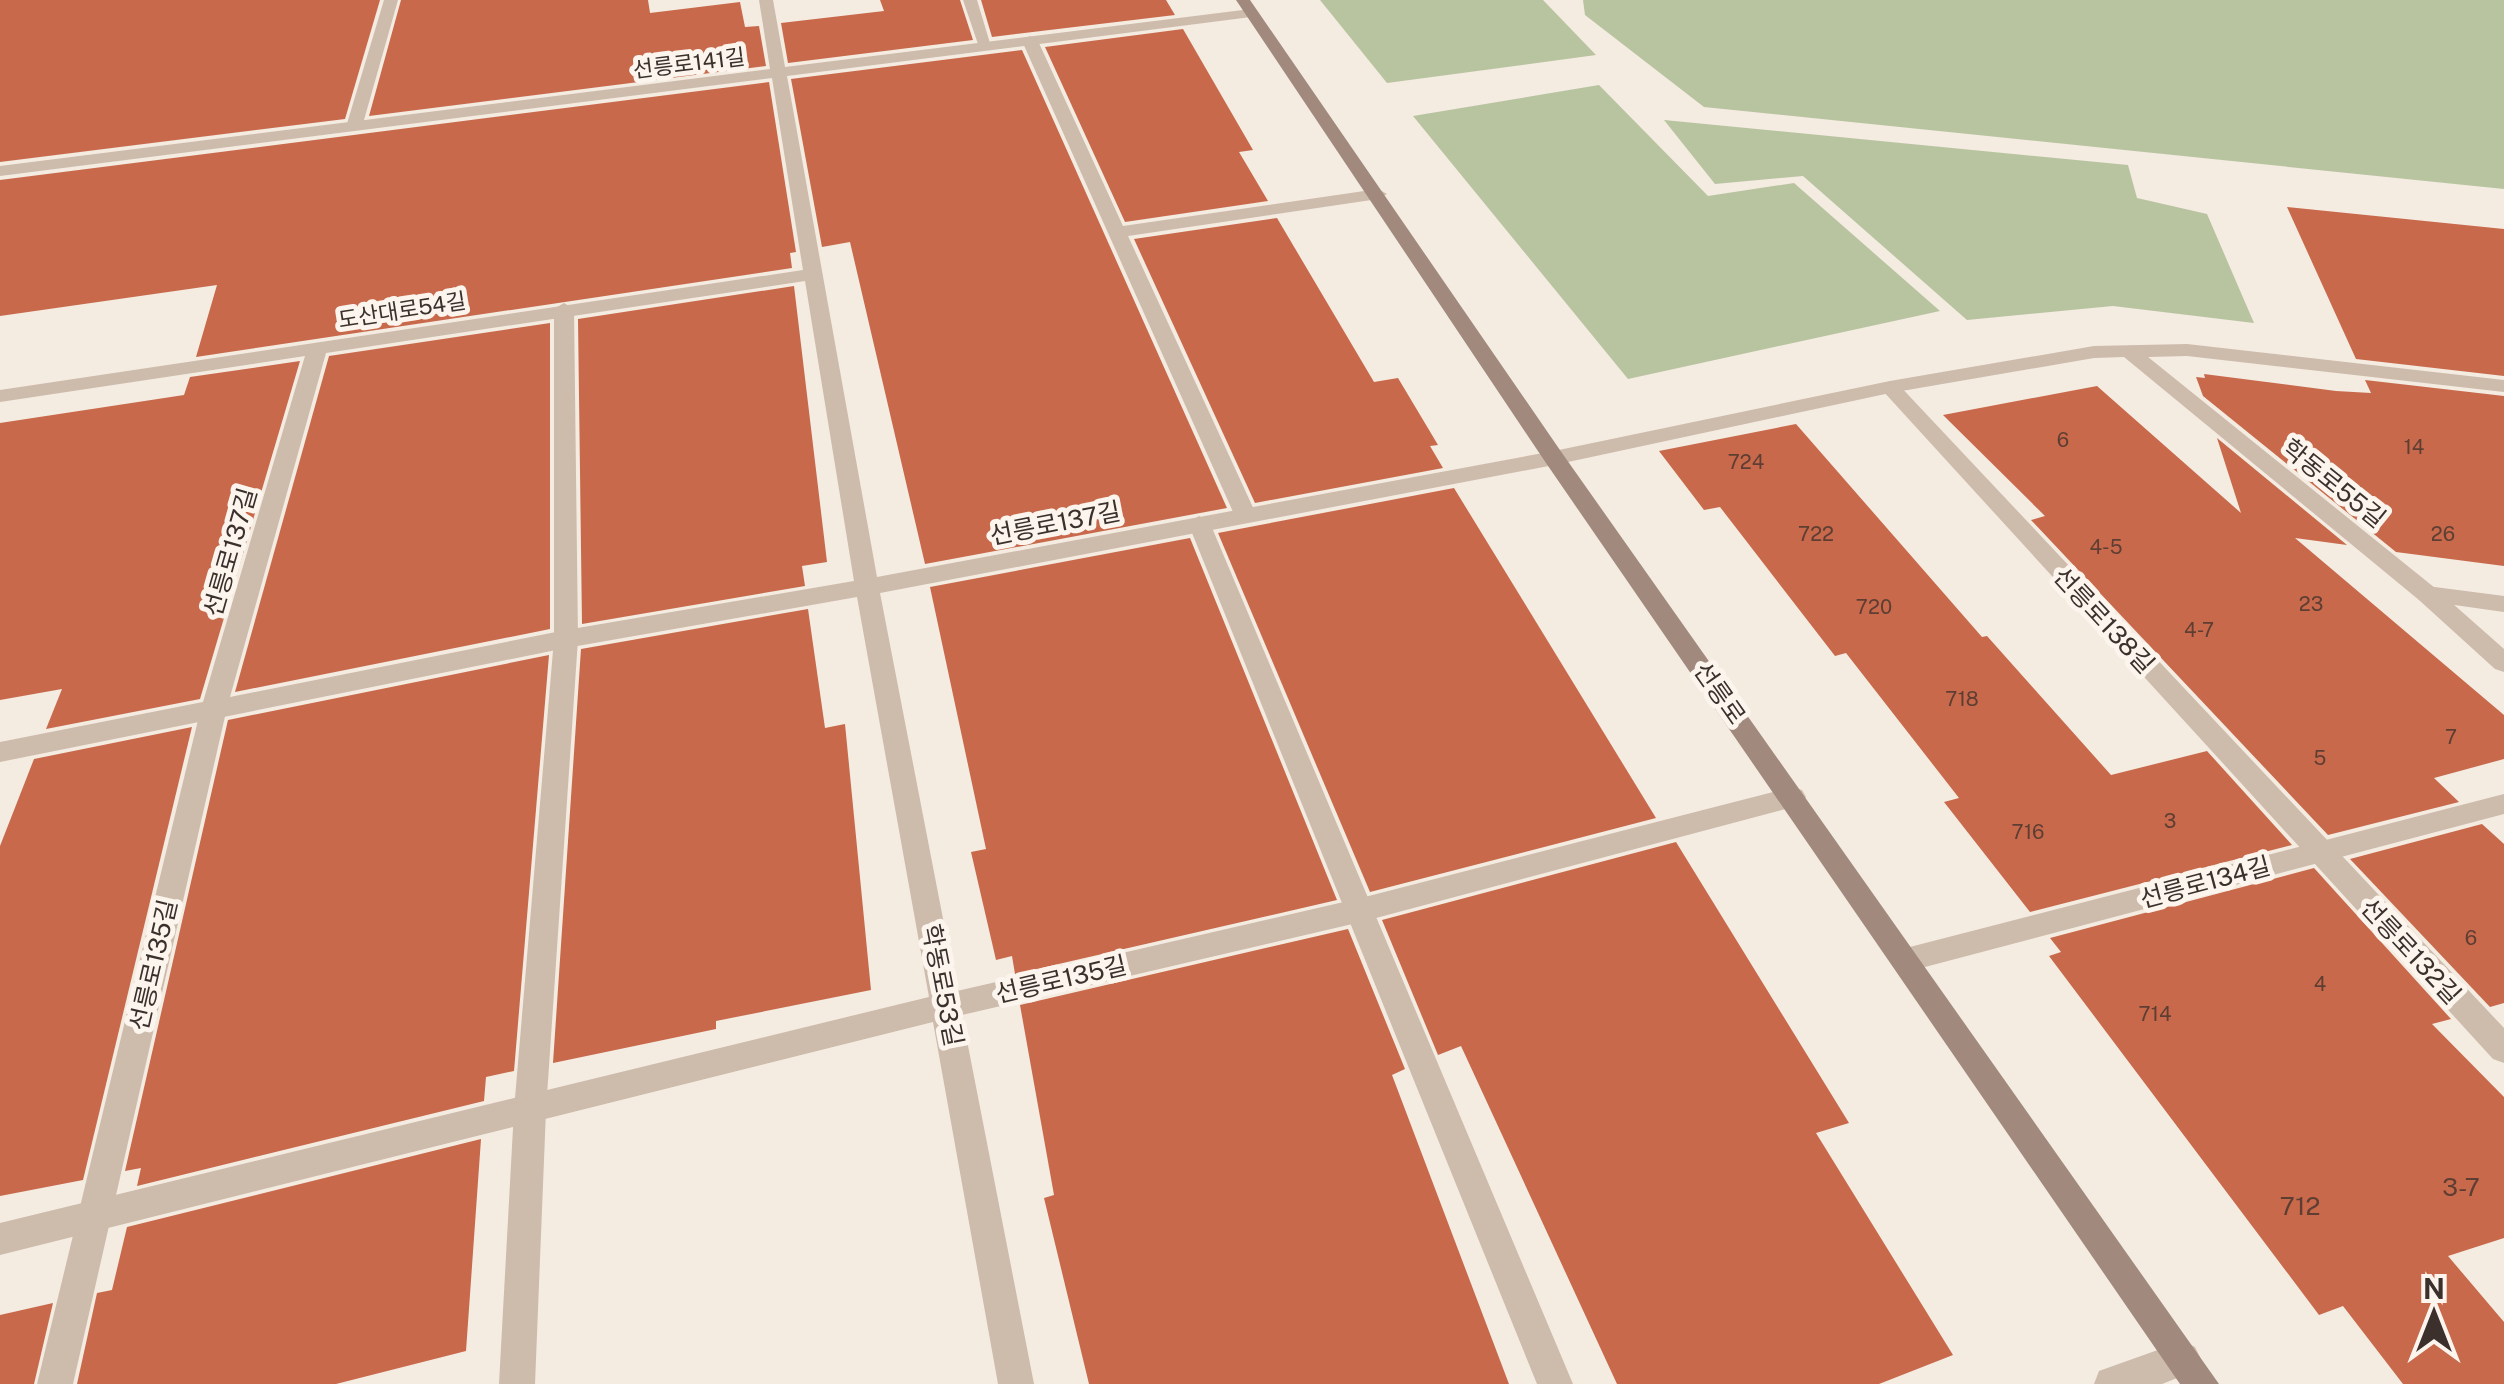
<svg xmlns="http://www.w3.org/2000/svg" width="2504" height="1384" font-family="'Public Sans','Noto Sans KR',sans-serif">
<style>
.green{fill:#b8c4a0}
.building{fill:#c8694b}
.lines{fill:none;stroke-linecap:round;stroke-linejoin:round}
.lane{fill:#cdbbac;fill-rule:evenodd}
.street{fill:#cdbbac;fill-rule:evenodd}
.secondary{fill:#a18a7d;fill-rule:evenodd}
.labels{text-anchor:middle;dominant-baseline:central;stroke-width:10;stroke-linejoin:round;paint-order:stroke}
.number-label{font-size:20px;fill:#5e3e33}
.far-street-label{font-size:22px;fill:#3b302b;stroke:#fbf5ee}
.street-label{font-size:25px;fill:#3b302b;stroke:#fbf5ee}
.near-number-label{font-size:25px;fill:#5e3e33}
</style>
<rect width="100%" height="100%" fill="#f4ebe1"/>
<!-- green -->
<g class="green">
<polygon points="1320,0 1543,0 1596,55 1387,83"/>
<polygon points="1583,0 2504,0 2504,189 1704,107 1585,15"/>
<polygon points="1599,85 1708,196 1794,183 1940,311 1628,379 1413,116"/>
<polygon points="1664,120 2128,165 2137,198 2207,214 2254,323 2113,306 1967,320 1803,176 1715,184"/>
</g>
<!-- building -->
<g class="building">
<polygon points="0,0 380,0 345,119 0,162"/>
<polygon points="401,0 648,0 650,13 740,2 745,27 759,26 766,66 369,116"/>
<polygon points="880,0 960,0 973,40 788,63 781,23 884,11"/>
<polygon points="981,0 1166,0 1175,15 992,37"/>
<polygon points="1183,29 1253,150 1239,152 1268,201 1125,222 1045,47"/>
<polygon points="1022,50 1227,508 925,564 850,242 822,247 791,79"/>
<polygon points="769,82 796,252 790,253 792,268 196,357 217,285 0,316 0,180"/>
<polygon points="2287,207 2504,229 2504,376 2356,359"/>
<polygon points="1277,218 1374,382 1398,378 1438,445 1430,446 1443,468 1255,503 1134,239"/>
<polygon points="794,286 827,562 802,566 805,586 582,624 578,319"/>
<polygon points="550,323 550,629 235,692 329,356"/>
<polygon points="300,361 200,699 46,729 62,689 0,700 0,423 184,395 190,377"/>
<polygon points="2204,374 2336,391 2371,393 2365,380 2504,396 2504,566 2396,552 2203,396 2196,377 2205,378"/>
<polygon points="2097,386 2241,513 2217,438 2347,545 2295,538 2504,715 2504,759 2434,778 2459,802 2328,835 2031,520 2045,516 1943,415"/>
<polygon points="1796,424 1982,637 1987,636 2111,775 2207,751 2292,845 2030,912 1944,802 1959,798 1846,653 1835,656 1720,507 1704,510 1659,451"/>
<polygon points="1454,488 1656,818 1370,892 1218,533"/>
<polygon points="1190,538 1337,900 1015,974 1012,956 996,960 971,852 986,849 930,587"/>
<polygon points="808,609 825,728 845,724 871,990 716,1021 716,1029 553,1063 581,649"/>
<polygon points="549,655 514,1071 486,1077 484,1101 137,1186 141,1168 125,1171 228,720"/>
<polygon points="192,727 83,1180 0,1196 0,846 34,759"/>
<polygon points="2482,824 2504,844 2504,1003 2490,1007 2350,859"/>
<polygon points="1676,842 1849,1123 1816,1133 1953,1355 1879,1384 1617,1384 1461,1046 1438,1055 1382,920"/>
<polygon points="2314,868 2451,1019 2432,1024 2504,1097 2504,1238 2448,1256 2504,1322 2504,1384 2403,1384 2343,1306 2319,1315 2049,956 2061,952 2050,938"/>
<polygon points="1348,929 1405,1069 1392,1075 1509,1384 1089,1384 1044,1198 1054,1195 1020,1005"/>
<polygon points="481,1139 466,1351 336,1384 77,1384 97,1293 112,1290 127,1227"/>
<polygon points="53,1303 34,1384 0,1384 0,1315"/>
</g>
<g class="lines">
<!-- lane -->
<g class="lane">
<polygon points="384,0 398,0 362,127 348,130 346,127"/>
<polygon points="963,0 977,0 992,50 979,47"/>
<polygon points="1030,36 1038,41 1123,226 1378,189 1387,194 1378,199 1128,236 1256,514 1253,519 1237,519 1234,514 1022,41"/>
<polygon points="564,303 574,309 578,639 546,1110 535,1384 499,1384 514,1110 554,639 554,309"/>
<polygon points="1890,381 1897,383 2504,1028 2504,1063 2493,1059 1883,391 1880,387"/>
<polygon points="1199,516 1210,523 1573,1384 1537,1384 1188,523"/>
<polygon points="2427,586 2504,596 2504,612 2419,600 2415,594"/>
<polygon points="213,703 226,712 73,1384 37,1384 200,712"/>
</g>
<!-- street -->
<g class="street">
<path d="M759 0H773L785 67 1251 9 1258 13 1251 17 787 76 877 577 1554 451 1890 381 2094 346 2187 344 2504 380V392L2187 356 2148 357 2435 588 2504 649V672L2495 669 2419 600 2124 357 2094 358 1890 393 1554 465 880 593 957 991 1361 898 1793 787 1802 790 1806 797 1802 804 1793 807 1361 922 962 1015 1034 1384H998L933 1022 0 1255V1223L929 997 857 597 566 648 0 762V742L203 702 305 356 0 402V390L803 270 772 78 0 176V166L770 69ZM805 281 854 581 566 630 230 697 326 353Z"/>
<polygon points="2504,794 2504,814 1906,972 1896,969 1891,960 1896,951 1906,948"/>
<polygon points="2183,1341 2195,1347 2201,1359 2195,1371 2162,1384 2094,1384 2099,1371"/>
</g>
<!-- secondary -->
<polygon class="secondary" points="1236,0 1250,0 1562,453 2219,1384 2180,1384 1546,463"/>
</g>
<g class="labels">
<!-- number labels -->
<g class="number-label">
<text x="2063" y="440">6</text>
<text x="2414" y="447">14</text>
<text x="1746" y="462">724</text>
<text x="1816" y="534">722</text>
<text x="2443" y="534">26</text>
<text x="2106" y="547">4-5</text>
<text x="2311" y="604">23</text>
<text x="1874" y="607">720</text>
<text x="2199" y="630">4-7</text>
<text x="1962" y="699">718</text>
<text x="2451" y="737">7</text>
<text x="2320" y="758">5</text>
<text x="2170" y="821">3</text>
<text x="2028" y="832">716</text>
<text x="2471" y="938">6</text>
<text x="2320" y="984">4</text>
<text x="2155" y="1014">714</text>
</g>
<!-- far-street labels -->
<g class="far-street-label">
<text transform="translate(689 63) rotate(-7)">선릉로141길</text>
<text transform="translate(402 310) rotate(-9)">도산대로54길</text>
</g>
<!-- street labels -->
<g class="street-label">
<text transform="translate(2334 483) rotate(39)">학동로55길</text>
<text transform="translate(1055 523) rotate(-11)">선릉로137길</text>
<text transform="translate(230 552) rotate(-74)">선릉로137길</text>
<text transform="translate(2104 620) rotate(47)">선릉로138길</text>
<text transform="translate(1720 693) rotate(55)">선릉로</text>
<text transform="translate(2205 882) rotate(-15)">선릉로134길</text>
<text transform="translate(2411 951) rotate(47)">선릉로132길</text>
<text transform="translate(153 965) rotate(-77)">선릉로135길</text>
<text transform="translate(1061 979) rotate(-13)">선릉로135길</text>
<text transform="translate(943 985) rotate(79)">학동로53길</text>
</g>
<!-- near-number labels -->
<g class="near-number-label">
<text x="2461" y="1187">3-7</text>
<text x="2300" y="1206">712</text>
</g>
</g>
<!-- north arrow -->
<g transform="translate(2434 1314)" stroke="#fbf5ee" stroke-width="8" paint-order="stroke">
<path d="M0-8L18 38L0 25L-18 38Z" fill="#3b302b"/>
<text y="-15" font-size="28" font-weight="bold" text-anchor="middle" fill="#3b302b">N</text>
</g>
</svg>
